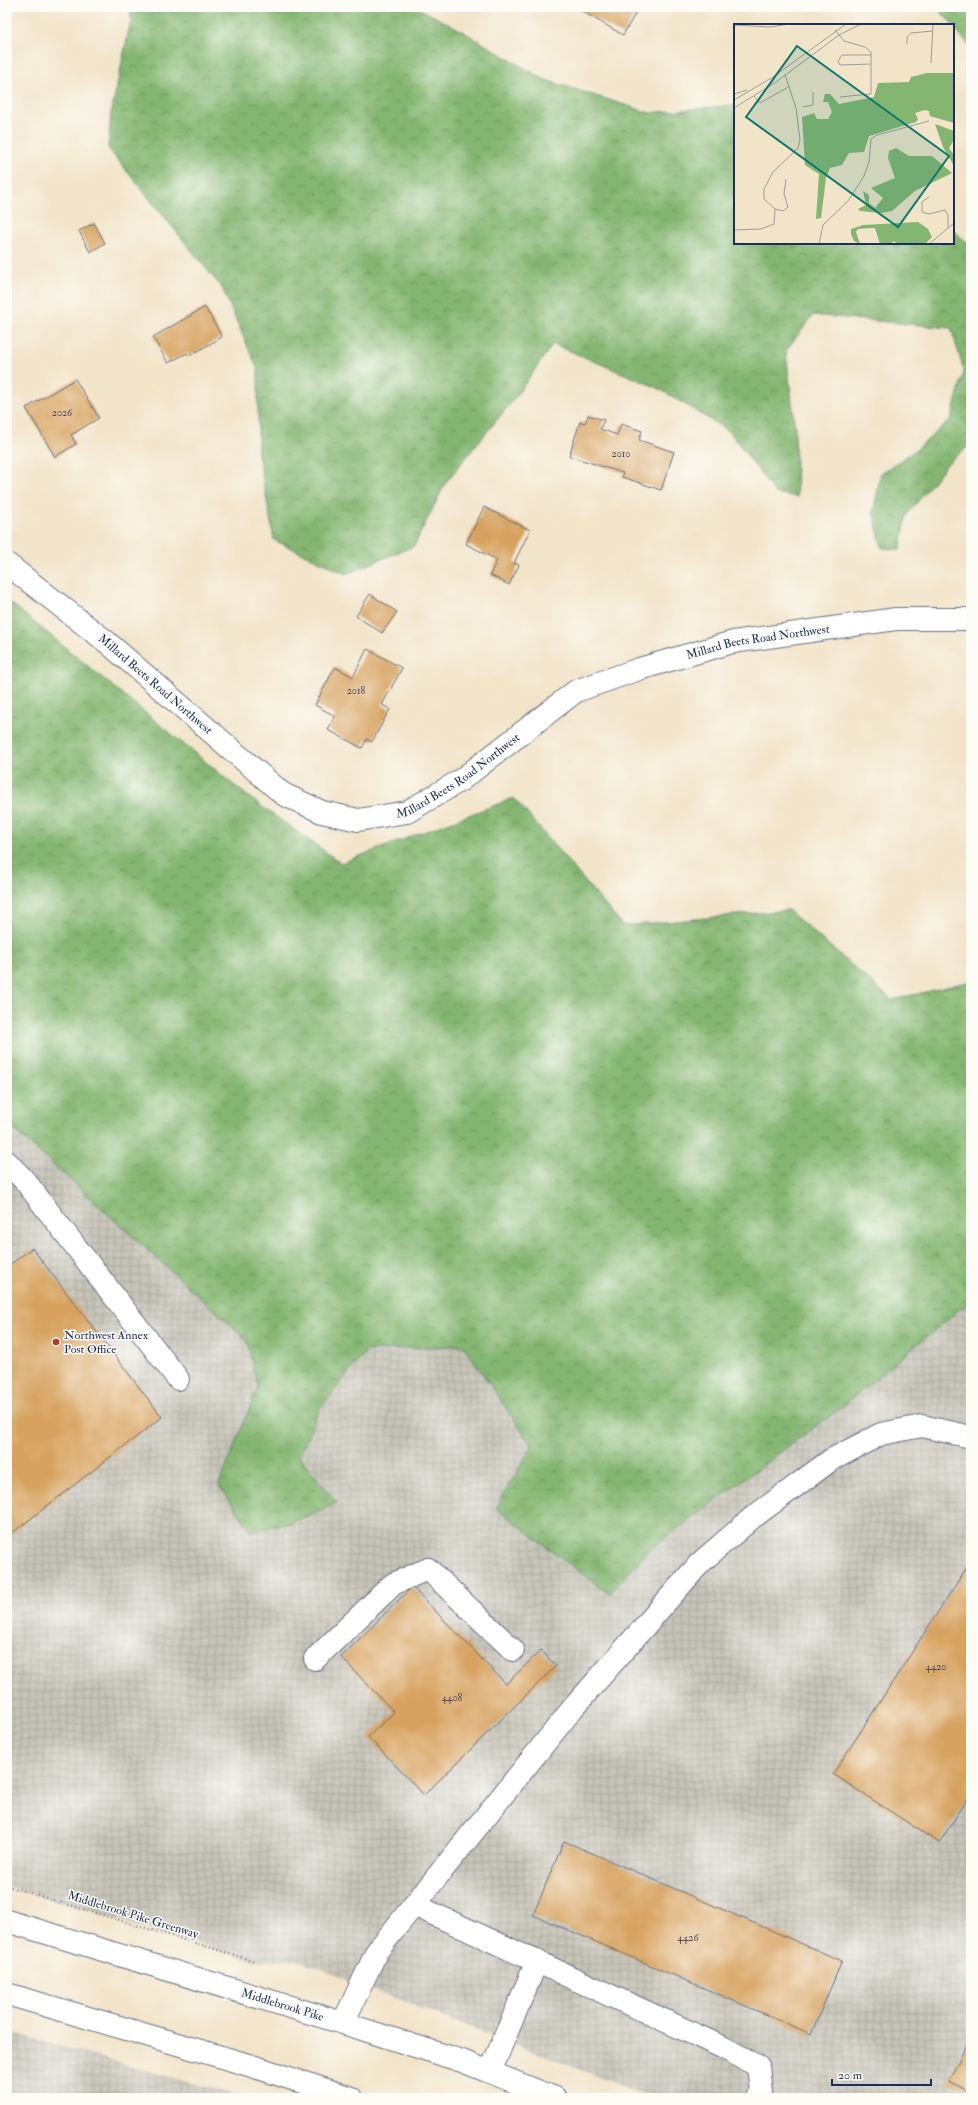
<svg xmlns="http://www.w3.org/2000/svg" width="978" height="2105" font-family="'IM FELL Double Pica',serif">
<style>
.industrial{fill:url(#industrial-grid)}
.forest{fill:url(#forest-crowns);stroke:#507268}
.building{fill:#d7a25e}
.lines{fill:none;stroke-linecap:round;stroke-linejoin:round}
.minor-casing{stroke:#666e83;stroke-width:24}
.major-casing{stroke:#666e83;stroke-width:24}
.path{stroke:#666e83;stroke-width:2.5;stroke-dasharray:1 3;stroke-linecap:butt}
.minor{stroke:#fff;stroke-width:22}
.major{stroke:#fff;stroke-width:22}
.poi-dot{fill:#c8321e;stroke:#fdfcf7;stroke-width:1.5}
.labels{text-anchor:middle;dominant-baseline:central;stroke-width:3;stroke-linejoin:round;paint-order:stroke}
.number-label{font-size:10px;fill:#4a4c5e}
.street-label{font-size:12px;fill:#1b2f5e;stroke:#fdfcf7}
.poi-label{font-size:12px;fill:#1b2f5e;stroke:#fdfcf7;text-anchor:start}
.inset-road{fill:none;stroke:#9c9c9e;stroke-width:1}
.view{fill:#0f766e;fill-opacity:0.15;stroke:#0f766e;stroke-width:2}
.inset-edge{fill:none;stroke:#1b2f5e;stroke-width:2}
</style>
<defs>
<pattern id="industrial-grid" width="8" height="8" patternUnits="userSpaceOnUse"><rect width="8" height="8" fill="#c7c4b8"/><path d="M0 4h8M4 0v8" fill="none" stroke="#aaa9a1"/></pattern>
<pattern id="forest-crowns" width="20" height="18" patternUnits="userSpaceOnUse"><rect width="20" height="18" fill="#84b671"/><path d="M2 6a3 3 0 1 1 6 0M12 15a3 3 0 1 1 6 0" fill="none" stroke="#6b9460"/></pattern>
</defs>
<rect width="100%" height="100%" fill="#fdfcf7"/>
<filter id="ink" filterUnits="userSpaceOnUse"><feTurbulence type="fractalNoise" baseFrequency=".025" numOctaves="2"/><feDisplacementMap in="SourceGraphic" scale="8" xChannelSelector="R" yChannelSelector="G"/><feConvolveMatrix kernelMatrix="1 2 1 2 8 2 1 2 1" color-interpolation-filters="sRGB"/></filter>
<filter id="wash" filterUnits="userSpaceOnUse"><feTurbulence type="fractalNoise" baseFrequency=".012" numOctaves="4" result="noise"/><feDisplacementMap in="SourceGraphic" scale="16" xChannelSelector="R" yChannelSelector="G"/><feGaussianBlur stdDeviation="0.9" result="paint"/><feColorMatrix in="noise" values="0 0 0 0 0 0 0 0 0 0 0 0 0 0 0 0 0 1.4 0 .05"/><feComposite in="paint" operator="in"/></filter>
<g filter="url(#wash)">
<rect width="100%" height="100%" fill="#f2e4c9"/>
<!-- industrial -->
<g class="industrial">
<polygon points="7,998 971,1030 971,2098 652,2098 297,1960 254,1961 7,1886"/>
<polygon points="7,2031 119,2063 247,2098 7,2098"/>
</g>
<!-- forest -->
<g class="forest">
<polygon points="130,7 416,7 457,28 543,79 650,113 735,105 735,243 953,243 953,230 968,243 971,249 971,444 948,463 907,515 900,550 882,548 873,512 881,473 916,450 951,419 964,371 951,328 813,315 786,351 795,428 797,497 775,493 730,432 658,388 553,344 514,399 446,482 414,546 346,574 274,540 258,453 258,370 222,288 108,148 111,113 131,20"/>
<polygon points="936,7 971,7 971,49 953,25"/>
<polygon points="7,600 250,798 341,863 514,798 623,926 788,910 892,1000 971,981 971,1300 839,1409 650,1549 609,1594 496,1508 532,1446 463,1345 366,1351 320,1408 299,1456 337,1503 293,1522 251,1531 219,1485 258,1387 247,1340 7,1123"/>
</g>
<g id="blocks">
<!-- building -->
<g class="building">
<polygon points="575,7 639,7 623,35"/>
<polygon points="94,223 105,243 90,252 79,231"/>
<polygon points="205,307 222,337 189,356 187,353 168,363 153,337"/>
<polygon points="75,379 99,418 71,435 76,444 55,457 26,408"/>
<polygon points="588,415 604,420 600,429 617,435 621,424 642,431 639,440 674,452 661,490 622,477 623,473 569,456 580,422 585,423"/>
<polygon points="484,507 530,530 514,563 519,565 509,585 490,575 497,560 466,544"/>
<polygon points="370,594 397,612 382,633 356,616"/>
<polygon points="367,649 402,668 382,705 390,709 372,742 367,739 362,748 328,730 335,716 315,705 335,667 353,677"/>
<polygon points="32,1248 162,1417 7,1537 7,1267"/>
<polygon points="971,1561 971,1794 939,1843 833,1774"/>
<polygon points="412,1587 506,1684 541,1650 556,1666 424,1795 368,1737 394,1712 341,1657"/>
<polygon points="564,1841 842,1961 811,2034 533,1915"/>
<polygon points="971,2036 971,2093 948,2082"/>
</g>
</g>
</g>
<g filter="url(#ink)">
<use href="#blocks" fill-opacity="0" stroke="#666e83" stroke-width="1"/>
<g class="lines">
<!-- minor casing -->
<g class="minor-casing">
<g id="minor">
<path id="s1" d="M7 564 108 643 283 794 322 812 358 820 407 812 461 780 576 691 639 669 733 642 896 619H971"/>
<polyline points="7,1162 25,1181 178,1379"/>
<polyline points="315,1659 393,1584 428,1569 513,1650"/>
<polyline points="414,1905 722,2047 758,2066 761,2092 758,2098"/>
<polyline points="343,2023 377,1951 573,1708 700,1563 752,1518 831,1460 881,1434 922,1426 971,1437"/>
<polyline points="490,2072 537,1961"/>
</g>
</g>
<!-- major casing -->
<g class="major-casing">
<g id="major">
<path id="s2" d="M7 1921 343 2023 462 2061 555 2098"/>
<polyline points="7,1994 252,2066 351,2098"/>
</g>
</g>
<!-- path -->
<polyline class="path" points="7,1886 254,1961"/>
<!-- minor -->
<use href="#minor" class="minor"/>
<!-- major -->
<use href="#major" class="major"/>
</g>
</g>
<!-- markers -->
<circle class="poi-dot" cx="56" cy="1342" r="4"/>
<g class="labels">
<!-- number labels -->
<g class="number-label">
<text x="62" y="413">2026</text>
<text x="621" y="454">2010</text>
<text x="356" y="691">2018</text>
<text x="936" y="1667">4420</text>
<text x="452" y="1698">4408</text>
<text x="688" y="1938">4426</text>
</g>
<!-- street labels -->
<g class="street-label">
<text stroke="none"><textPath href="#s1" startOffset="886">Millard Beets Road Northwest</textPath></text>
<text stroke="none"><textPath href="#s1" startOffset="191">Millard Beets Road Northwest</textPath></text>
<text stroke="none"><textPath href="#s1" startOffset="551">Millard Beets Road Northwest</textPath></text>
<text transform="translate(133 1915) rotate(17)">Middlebrook Pike Greenway</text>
<text stroke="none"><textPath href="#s2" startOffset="288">Middlebrook Pike</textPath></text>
</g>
<!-- poi labels -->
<g class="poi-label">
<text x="64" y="1335">Northwest Annex<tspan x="64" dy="14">Post Office</tspan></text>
</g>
</g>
<!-- overview -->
<g transform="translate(734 24)">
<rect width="220" height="220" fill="#f2e4c9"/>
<path d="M193 49H220V99L196 92 195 87 191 86 181 89 184 95 182 98 135 112 130 128 115 129 108 141 96 144 92 154 87 194 82 195 85 150 71 141 68 93 80 89 83 95H94L98 88 94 78H89L91 70H96L105 80 140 73 144 59 175 58 177 53ZM201 100 220 107V116L215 124 220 131V142L209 123ZM162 124 175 132H198L218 149 181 167 158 187 147 189 126 187 124 185 132 181 129 167 135 171V179L141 184 149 174 137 164 161 154 154 134 155 127ZM184 198 194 205 198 213 191 220H165L159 217 158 220H146L141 204H138L124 205 122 208 126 220 120 217 117 210V205L129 201Z" fill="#84b671"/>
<path class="inset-road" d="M0 1 37 3 55 0M101 6 110 17 131 23 137 28V70L106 73M173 20V13L177 9 199 7M137 31H108L104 37 106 41 137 40M197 39 199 0M0 70 13 66M20 72 26 79 56 62M0 76 39 53 112 0M69 83 79 81V68M0 84 42 58 105 11 127 0M195 173 188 178V188L195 190 211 186 214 191V204M41 185 49 187 54 183 50 170 52 155M0 206 27 205 40 200 41 185 30 175V165L39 148 64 124 66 116 62 84 51 51M85 220 89 201 114 177 130 152 135 138 137 115 143 111 195 97M195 220 220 199"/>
<path class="view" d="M63 22 215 132 164 203 12 93Z"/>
<rect width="220" height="220" class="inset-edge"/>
</g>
<!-- margin -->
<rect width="978" height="2105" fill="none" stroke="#fdfcf7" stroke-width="24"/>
<!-- scale -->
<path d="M832 2079v6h99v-6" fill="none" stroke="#1b2f5e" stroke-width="2"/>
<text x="838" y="2079" font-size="12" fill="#1b2f5e" stroke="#fdfcf7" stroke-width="3" paint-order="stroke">20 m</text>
</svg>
